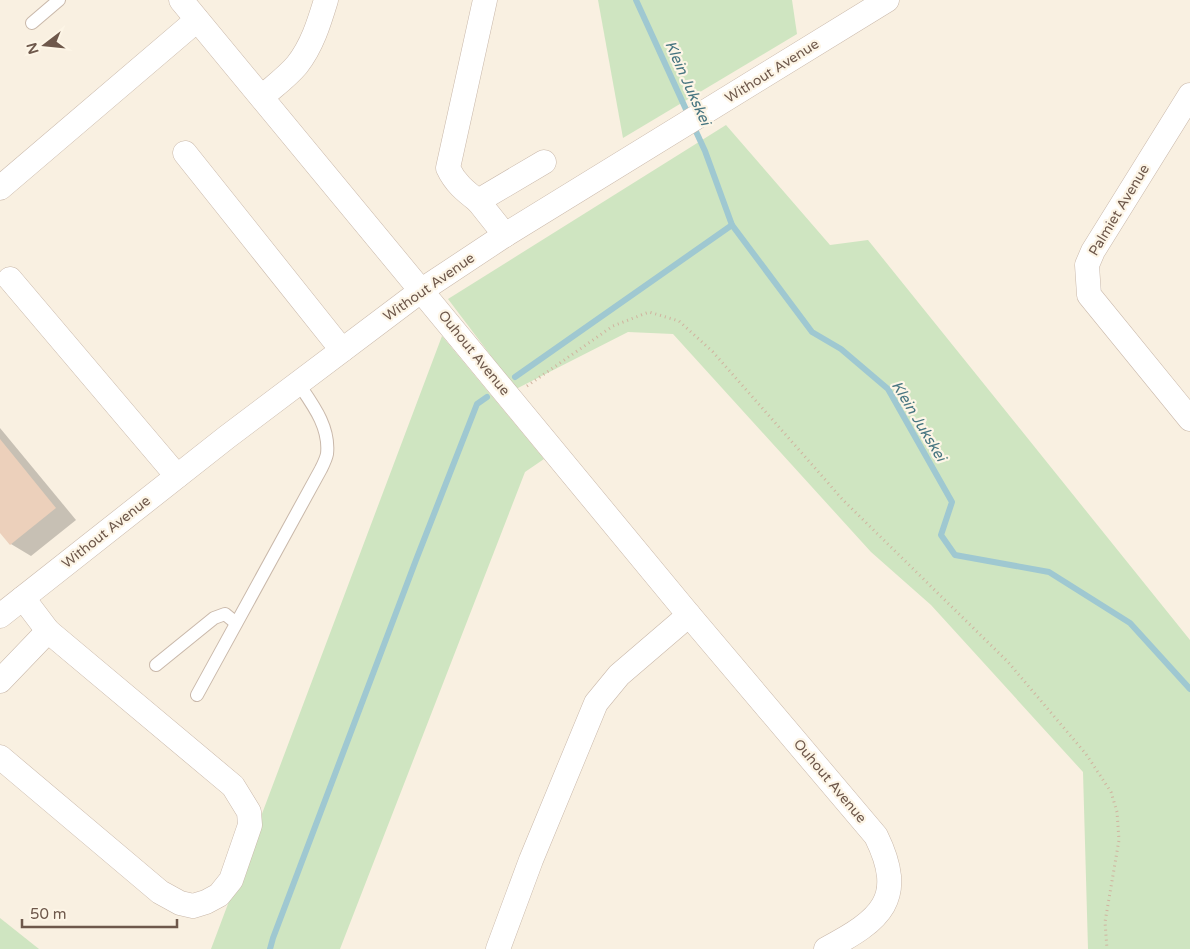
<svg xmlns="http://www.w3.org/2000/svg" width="1190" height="949" font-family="'Varela Round',sans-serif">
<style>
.green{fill:#cfe5c1}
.shadow{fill:#0003}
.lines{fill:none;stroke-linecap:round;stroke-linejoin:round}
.stream{stroke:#9fc8d1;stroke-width:6}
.building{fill:#ecd0bb}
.lane-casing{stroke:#c9b8aa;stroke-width:14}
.street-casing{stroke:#c9b8aa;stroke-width:25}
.path{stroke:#d0b39f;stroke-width:3;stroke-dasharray:1 4;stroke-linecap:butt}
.lane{stroke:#fff;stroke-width:12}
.street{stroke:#fff;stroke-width:24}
.labels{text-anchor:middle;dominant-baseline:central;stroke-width:4.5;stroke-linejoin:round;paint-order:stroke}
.street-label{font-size:14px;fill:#6e584b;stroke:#fdf5e6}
.water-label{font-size:15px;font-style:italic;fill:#477580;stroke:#fdf5e6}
</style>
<rect width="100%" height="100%" fill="#f9f0e1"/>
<!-- green -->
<g class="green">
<polygon points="598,0 792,0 797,34 623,138"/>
<polygon points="726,125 830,245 868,240 1190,640 1190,949 1088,949 1083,772 931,605 871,552 673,334 628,332 516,389 448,299"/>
<polygon points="442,336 544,459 525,472 340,949 211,949"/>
<polygon points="0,918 39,949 0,949"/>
</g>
<!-- shadow -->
<polygon class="shadow" points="0,428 76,520 31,556 11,544 0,531"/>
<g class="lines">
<!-- stream -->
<g class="stream">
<polyline points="636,0 689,116"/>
<polyline points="693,125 705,151 732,225 812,332 841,349 888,389 952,502 941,535 955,555 1049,572 1130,623 1190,689"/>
<polyline points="515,377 732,225"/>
<polyline points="270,949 273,938 416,560 477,404 487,397"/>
</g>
</g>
<!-- building -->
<polygon class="building" points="0,439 56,508 10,545 0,533"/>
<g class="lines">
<!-- lane casing -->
<g class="lane-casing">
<g id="lane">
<polyline points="32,23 59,0"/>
<polyline points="156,665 214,618 225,614 236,623"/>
<path d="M197 695 321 469C323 465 326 459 327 454 330 427 313 405 298 383"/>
</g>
</g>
<!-- street casing -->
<g class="street-casing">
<g id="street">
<path d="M181 0 689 615 876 836C907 899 881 920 826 949"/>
<path d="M485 0 448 168C455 183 465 191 478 201L544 162"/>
<polyline points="1190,95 1093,251 1087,265 1089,295 1190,419"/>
<path d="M262 97C273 87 287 77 297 65 312 46 319 23 326 0"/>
<polyline points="185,153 342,350"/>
<polyline points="0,188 197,20"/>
<polyline points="478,201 505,235"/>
<polyline points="10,279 177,476"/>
<polyline points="0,616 227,437 422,290 505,235 887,0"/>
<polyline points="0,681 48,631"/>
<polyline points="0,757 160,892 180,903 193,906 206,902 219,895 231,880 250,825 249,812 233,786 48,631 23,598"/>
<polyline points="498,949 531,860 596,703 619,675 689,615"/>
</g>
</g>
<!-- path -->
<polyline class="path" points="527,386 613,326 649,312 679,321 713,352 843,500 1008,662 1086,754 1111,792 1117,812 1119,840 1105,922 1107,949"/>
<!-- lane -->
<use href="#lane" class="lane"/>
<!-- street -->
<use href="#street" class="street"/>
</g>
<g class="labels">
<!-- street labels -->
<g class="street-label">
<text transform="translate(772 71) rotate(-32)">Without Avenue</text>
<text transform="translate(1119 210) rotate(-59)">Palmiet Avenue</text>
<text transform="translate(429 287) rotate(-35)">Without Avenue</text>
<text transform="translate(474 353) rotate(51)">Ouhout Avenue</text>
<text transform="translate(106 532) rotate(-38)">Without Avenue</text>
<text transform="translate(830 781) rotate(50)">Ouhout Avenue</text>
</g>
<!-- water labels -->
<g class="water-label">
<text transform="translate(688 83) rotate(66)">Klein Jukskei</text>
<text transform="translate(919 421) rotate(59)">Klein Jukskei</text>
</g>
</g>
<!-- north arrow -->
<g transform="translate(45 45) rotate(254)" stroke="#fdf5e6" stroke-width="4" paint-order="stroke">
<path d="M0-4L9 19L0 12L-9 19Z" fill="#6e584b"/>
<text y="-8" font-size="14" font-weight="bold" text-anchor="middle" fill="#6e584b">N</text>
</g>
<!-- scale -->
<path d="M22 919v8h155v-8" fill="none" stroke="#6e584b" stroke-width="2.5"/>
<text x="30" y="919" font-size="15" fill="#6e584b" stroke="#fdf5e6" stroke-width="4" paint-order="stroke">50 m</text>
</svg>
